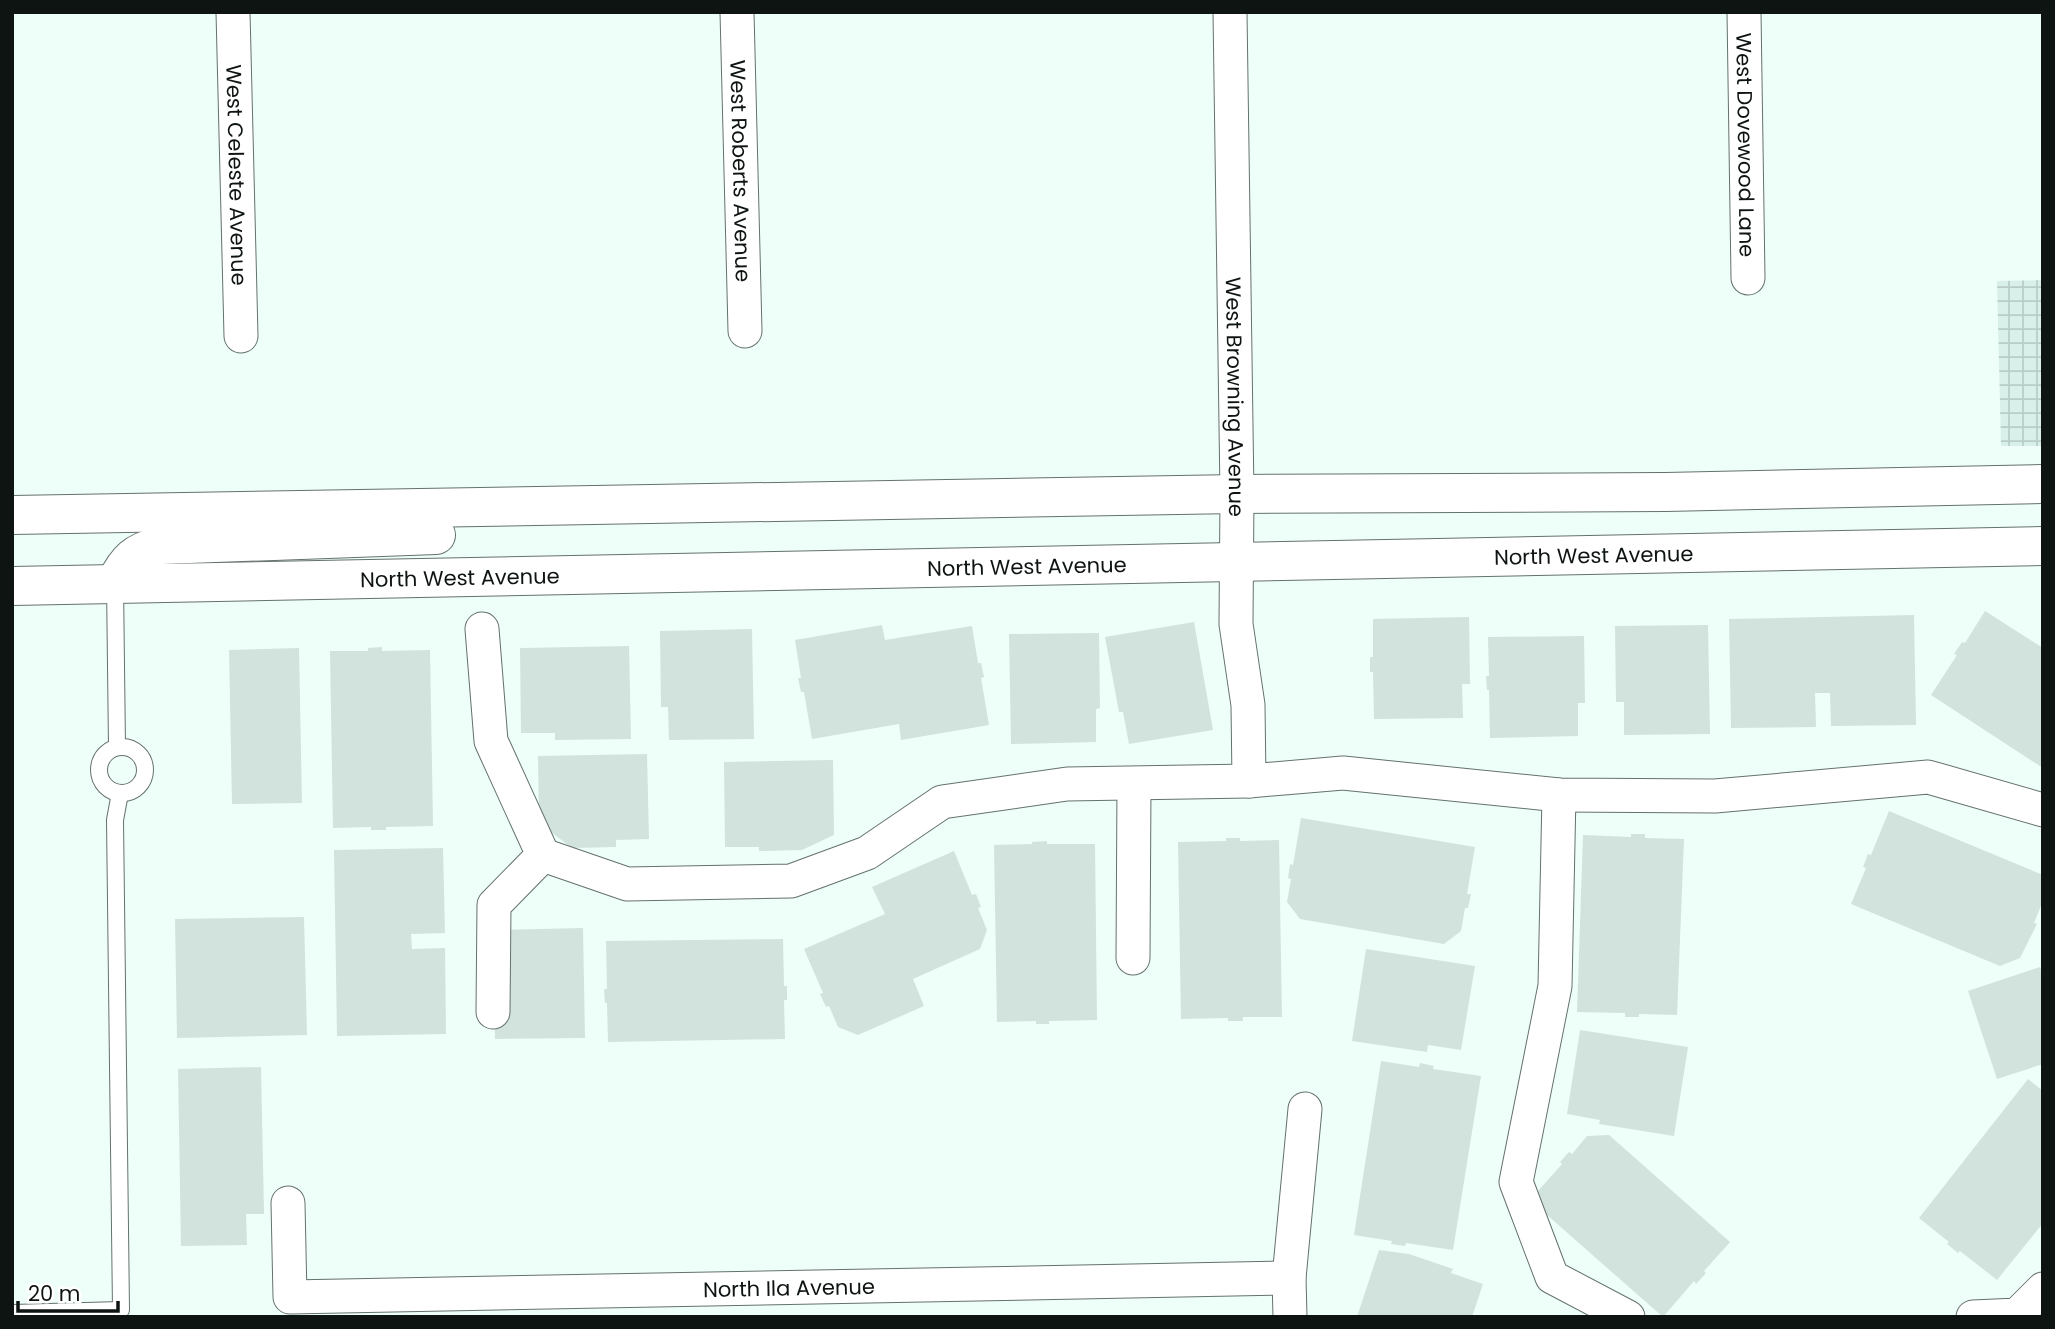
<svg xmlns="http://www.w3.org/2000/svg" width="2055" height="1329" font-family="Poppins,sans-serif">
<style>
.industrial{fill:url(#industrial-grid)}
.building{fill:#d2e2dd}
.lines{fill:none;stroke-linecap:round;stroke-linejoin:round}
.service-casing{stroke:#64716e;stroke-width:18}
.minor-casing{stroke:#64716e;stroke-width:35}
.secondary-casing{stroke:#64716e;stroke-width:40}
.service{stroke:#fff;stroke-width:16}
.minor{stroke:#fff;stroke-width:33}
.secondary{stroke:#fff;stroke-width:38}
.labels{text-anchor:middle;dominant-baseline:central;stroke-width:5;stroke-linejoin:round;paint-order:stroke}
.street-label{font-size:21px;fill:#0e1412;stroke:#fff}
</style>
<defs>
<pattern id="industrial-grid" width="8" height="8" patternUnits="userSpaceOnUse" patternTransform="scale(1.75)"><rect width="8" height="8" fill="#d8f0e9"/><path d="M0 4h8M4 0v8" fill="none" stroke="#b8cdc7"/></pattern>
</defs>
<rect width="100%" height="100%" fill="#eefef9"/>
<!-- industrial -->
<polygon class="industrial" points="2043,280 2043,446 2001,446 1997,281"/>
<!-- building -->
<g class="building">
<polygon points="1985,611 2043,648 2043,768 1931,695 1957,655 1954,654 1962,642 1965,643"/>
<polygon points="1914,615 1916,725 1831,726 1830,693 1815,693 1816,727 1731,728 1729,619"/>
<polygon points="1469,617 1470,684 1462,684 1463,718 1374,719 1373,672 1370,672 1370,657 1373,657 1373,619"/>
<polygon points="1194,622 1213,730 1129,744 1123,712 1119,712 1105,637"/>
<polygon points="882,625 885,640 972,626 978,663 981,663 984,677 981,678 989,725 901,740 899,724 812,739 804,692 801,692 798,678 801,678 795,640"/>
<polygon points="1708,625 1710,734 1624,735 1624,702 1616,702 1615,626"/>
<polygon points="752,629 754,739 669,740 668,707 661,707 660,631"/>
<polygon points="1099,633 1100,708 1096,709 1096,742 1011,744 1009,634"/>
<polygon points="1584,636 1585,703 1578,703 1578,736 1490,738 1489,690 1487,690 1486,676 1489,676 1488,637"/>
<polygon points="629,646 631,739 555,740 555,733 521,733 520,648"/>
<polygon points="382,647 382,651 430,650 433,826 386,827 386,830 371,830 371,827 333,828 330,651 368,651 368,648"/>
<polygon points="299,648 302,803 232,804 229,650"/>
<polygon points="647,754 649,839 616,840 616,847 572,848 539,823 538,756"/>
<polygon points="833,760 834,835 802,850 759,851 759,847 725,847 724,762"/>
<polygon points="1889,811 2043,875 2043,901 2034,923 2037,924 2020,958 2000,966 1851,904 1866,868 1863,867 1868,854 1871,855"/>
<polygon points="1301,818 1475,847 1467,894 1471,894 1468,908 1465,908 1461,931 1444,944 1300,919 1287,902 1291,879 1288,878 1290,864 1293,865"/>
<polygon points="1631,834 1645,834 1645,838 1684,839 1677,1015 1639,1014 1639,1017 1625,1017 1625,1013 1577,1012 1583,835 1631,837"/>
<polygon points="1226,838 1240,838 1240,841 1279,840 1282,1017 1243,1017 1243,1021 1228,1021 1228,1018 1181,1019 1178,842 1226,841"/>
<polygon points="1047,841 1047,844 1095,844 1097,1020 1049,1021 1049,1024 1036,1024 1036,1021 997,1022 994,845 1032,844 1032,842"/>
<polygon points="443,848 445,933 411,934 412,949 445,948 446,1034 337,1036 334,850"/>
<polygon points="954,851 972,895 976,894 981,907 978,908 987,930 980,949 913,979 924,1006 858,1035 838,1027 829,1006 826,1007 820,994 823,993 804,949 885,914 872,887"/>
<polygon points="304,917 307,1035 177,1038 175,919"/>
<polygon points="583,928 585,1038 495,1039 494,963 498,930"/>
<polygon points="783,939 784,986 787,986 787,1000 784,1000 785,1039 608,1042 607,1003 605,1003 604,989 607,989 606,941"/>
<polygon points="1366,949 1475,966 1461,1050 1428,1045 1427,1052 1352,1041"/>
<polygon points="2040,967 2043,975 2043,1064 1997,1079 1968,991"/>
<polygon points="1580,1030 1688,1047 1674,1136 1599,1124 1600,1120 1567,1114"/>
<polygon points="1381,1061 1419,1067 1420,1063 1434,1066 1433,1069 1481,1076 1453,1250 1406,1243 1405,1246 1391,1244 1392,1241 1354,1235"/>
<polygon points="261,1067 264,1214 246,1214 247,1245 181,1246 178,1069"/>
<polygon points="2028,1079 2043,1091 2043,1223 1997,1280 1960,1251 1958,1253 1947,1244 1949,1242 1919,1218"/>
<polygon points="1609,1135 1730,1242 1704,1271 1706,1273 1696,1284 1694,1281 1663,1317 1530,1200 1562,1164 1560,1162 1569,1152 1572,1154 1587,1136"/>
<polygon points="1379,1250 1409,1254 1453,1269 1451,1273 1483,1284 1472,1317 1357,1317"/>
</g>
<g class="lines">
<!-- service casing -->
<g class="service-casing">
<g id="service">
<polyline points="115,584 117,747"/>
<circle cx="122" cy="770" r="23"/>
<polyline points="12,1313 121,1310 115,820 120,793"/>
</g>
</g>
<!-- minor casing -->
<g class="minor-casing">
<g id="minor">
<path id="s1" d="M233 12 241 336"/>
<path id="s2" d="M737 12 745 331"/>
<path id="s3" d="M1230 12 1237 494 1236 624 1248 705 1249 781"/>
<path id="s4" d="M1744 12 1748 278"/>
<polyline points="482,629 491,741 543,855 494,905 493,1012"/>
<polyline points="1559,795 1555,986 1516,1182 1552,1277 1628,1317"/>
<polyline points="543,855 627,884 791,881 867,853 942,802 1067,784 1249,781 1343,773 1559,795 1715,796 1928,777 2043,810"/>
<polyline points="1133,958 1134,784"/>
<path id="s5" d="M288 1203 290 1297 1289 1278"/>
<polyline points="1290,1317 1289,1278 1305,1109"/>
<polyline points="1973,1317 2017,1315 2043,1289"/>
</g>
</g>
<!-- secondary casing -->
<g class="secondary-casing">
<g id="secondary">
<polyline points="12,515 1237,494 1665,492 2043,484"/>
<path d="M115 584C127 559 135 552 162 545L436 535"/>
<path id="s6" d="M12 586 2043 546"/>
</g>
</g>
<!-- service -->
<use href="#service" class="service"/>
<!-- minor -->
<use href="#minor" class="minor"/>
<!-- secondary -->
<use href="#secondary" class="secondary"/>
</g>
<g class="labels">
<!-- street labels -->
<g class="street-label">
<text stroke="none"><textPath href="#s4" startOffset="133">West Dovewood Lane</textPath></text>
<text stroke="none"><textPath href="#s2" startOffset="159">West Roberts Avenue</textPath></text>
<text stroke="none"><textPath href="#s1" startOffset="163">West Celeste Avenue</textPath></text>
<text stroke="none"><textPath href="#s3" startOffset="385">West Browning Avenue</textPath></text>
<text stroke="none"><textPath href="#s6" startOffset="1582">North West Avenue</textPath></text>
<text stroke="none"><textPath href="#s6" startOffset="1015">North West Avenue</textPath></text>
<text stroke="none"><textPath href="#s6" startOffset="448">North West Avenue</textPath></text>
<text stroke="none"><textPath href="#s5" startOffset="593">North Ila Avenue</textPath></text>
</g>
</g>
<!-- border -->
<rect width="2055" height="1329" fill="none" stroke="#0e1412" stroke-width="28"/>
<!-- scale -->
<path d="M18 1301v10h100v-10" fill="none" stroke="#0e1412" stroke-width="3.5"/>
<text x="28" y="1301" font-size="21" fill="#0e1412" stroke="#ffffff" stroke-width="5" paint-order="stroke">20 m</text>
</svg>
